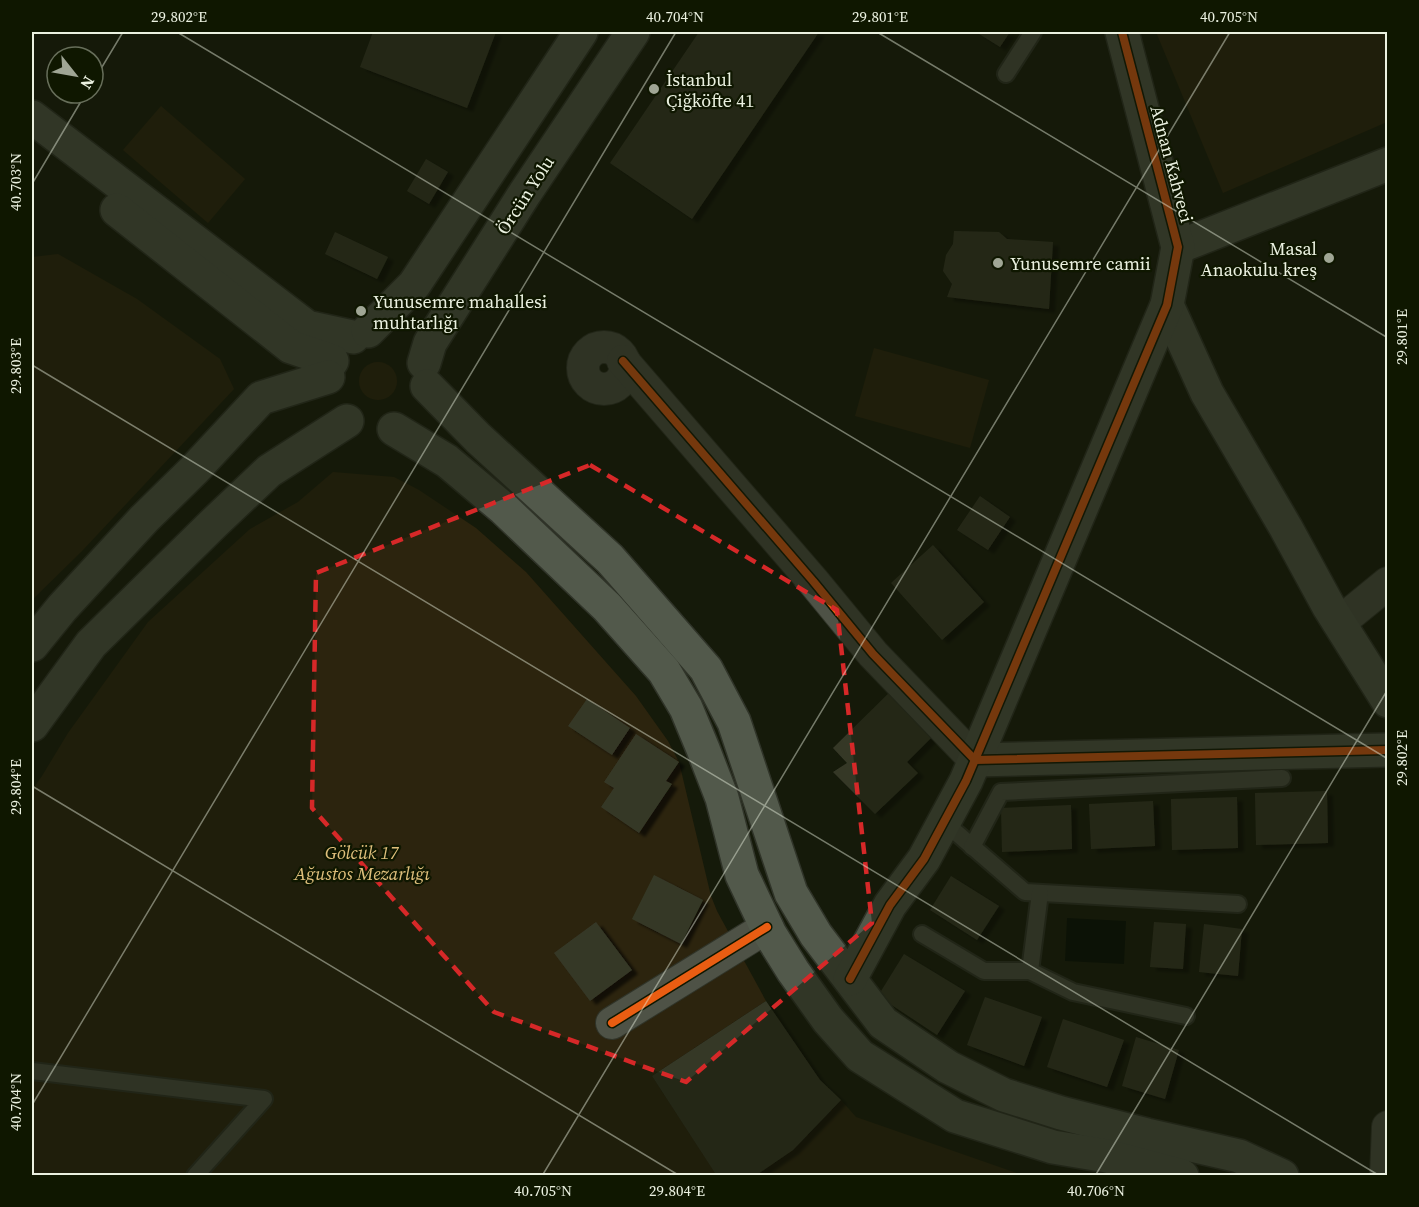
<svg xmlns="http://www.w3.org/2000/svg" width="1419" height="1207" font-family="'Source Serif 4',serif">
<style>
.green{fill:#2c240e}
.water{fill:#020b04}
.building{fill:#363828;filter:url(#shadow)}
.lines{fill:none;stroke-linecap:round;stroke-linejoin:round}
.lane-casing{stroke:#303429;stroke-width:20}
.street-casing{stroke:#303429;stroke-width:34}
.secondary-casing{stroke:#303429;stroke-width:36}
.lane{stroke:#4e5246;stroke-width:16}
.street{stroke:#4e5246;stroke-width:32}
.secondary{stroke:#52594b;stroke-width:33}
.cycleway-casing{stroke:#0f1700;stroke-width:11}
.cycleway{stroke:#e95d12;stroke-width:8}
.marked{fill:none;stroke:#d62828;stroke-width:4.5;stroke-dasharray:12 8;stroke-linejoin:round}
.ticks{fill:none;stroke:#ebf1e0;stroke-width:1.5;stroke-opacity:0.45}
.poi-dot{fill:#a0a695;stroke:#0f1700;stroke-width:2}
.labels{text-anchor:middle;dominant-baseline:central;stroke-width:4.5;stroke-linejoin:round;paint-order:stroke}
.poi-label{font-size:18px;fill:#ebf1e0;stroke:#0f1700;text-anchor:start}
.street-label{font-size:18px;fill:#ebf1e0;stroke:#0f1700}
.park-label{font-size:18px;font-style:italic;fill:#e0c07c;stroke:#0f1700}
.neatline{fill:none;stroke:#ebf1e0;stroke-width:2}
.ticks-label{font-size:15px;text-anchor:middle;fill:#ebf1e0}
</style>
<defs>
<filter id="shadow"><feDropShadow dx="6" dy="4" stdDeviation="1.5" flood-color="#0009"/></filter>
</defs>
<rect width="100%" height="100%" fill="#151a0a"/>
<!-- green -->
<g class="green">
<polygon points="1156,32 1387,32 1387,122 1223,193"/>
<polygon points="161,106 245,179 208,223 123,150"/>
<polygon points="58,254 137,299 220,359 234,389 82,551 32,600 32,257"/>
<polygon points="874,348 989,380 970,448 855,416"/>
<circle cx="378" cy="381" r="19"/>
<polygon points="333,472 394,477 419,490 476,528 526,572 636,696 668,741 679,762 711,896 717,911 766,1001 652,1076 717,1175 32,1175 32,790 42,776 68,733 148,622 250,529 298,502"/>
<polygon points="841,1100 856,1117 1022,1175 755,1176 793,1150"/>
</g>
<!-- water -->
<polygon class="water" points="1067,918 1126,921 1124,964 1065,961"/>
<!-- building -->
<g class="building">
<polygon points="373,32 496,32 467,108 360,67"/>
<polygon points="699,32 819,32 692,219 610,163"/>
<polygon points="976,32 1010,32 1000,47"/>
<polygon points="426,159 448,172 429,204 407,191"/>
<polygon points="954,231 999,232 1007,239 1053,242 1049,309 947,297 952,284 943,271 946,255 953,244"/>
<polygon points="335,232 388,257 377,279 325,254"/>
<polygon points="980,496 1010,517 988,550 957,530"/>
<polygon points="933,545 984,602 942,640 891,583"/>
<polygon points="898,684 941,728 907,762 918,773 875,814 833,772 847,763 833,748"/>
<polygon points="587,699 630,728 612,755 568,726"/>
<polygon points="636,734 679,762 666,781 672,784 639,833 601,807 614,788 604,782"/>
<polygon points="1327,791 1328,843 1256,845 1255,793"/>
<polygon points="1237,797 1238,848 1172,850 1171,799"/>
<polygon points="1153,801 1155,846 1091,849 1089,804"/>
<polygon points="1071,805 1072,849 1002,852 1001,808"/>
<polygon points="654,875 703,900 681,944 632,919"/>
<polygon points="951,876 999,906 977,940 930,910"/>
<polygon points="596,922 632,970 590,1001 554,953"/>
<polygon points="1154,922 1186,924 1183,969 1150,967"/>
<polygon points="1204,924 1242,929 1238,976 1199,972"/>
<polygon points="904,954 965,991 937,1035 878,996"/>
<polygon points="985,997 1042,1017 1024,1066 967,1045"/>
<polygon points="766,1001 820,1080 841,1100 793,1150 755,1176 717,1176 652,1076"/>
<polygon points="1063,1019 1124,1040 1107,1087 1047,1067"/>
<polygon points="1136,1037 1179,1050 1165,1099 1122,1086"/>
</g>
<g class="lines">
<!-- lane casing -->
<g class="lane-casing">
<g id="lane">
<polyline points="1006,74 1033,32"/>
<polyline points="944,822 1025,892 1238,904"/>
<polyline points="972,847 1001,792 1282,778"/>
<polyline points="1040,893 1030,971 1073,992 1186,1016"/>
<polyline points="922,934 984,971 1030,971"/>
<polyline points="32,1071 264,1099 195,1176"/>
</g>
</g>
<!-- street casing -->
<g class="street-casing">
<g id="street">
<circle cx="604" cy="368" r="21"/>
<polyline points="623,361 813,581 873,654 975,760"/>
<polyline points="1339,623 1388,583"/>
<polyline points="612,1023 767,927"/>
<polyline points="1386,1176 1388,1127"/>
</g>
</g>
<!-- secondary casing -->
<g class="secondary-casing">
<g id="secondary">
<polyline points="32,117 307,327 353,337"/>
<polyline points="117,210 291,347 332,361"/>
<polyline points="1178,247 1388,164"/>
<polyline points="1167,305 1207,393 1286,528 1329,607 1388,701"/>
<polyline points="368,331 414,285 581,32"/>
<polyline points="424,363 430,343 525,193 633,32"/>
<polyline points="427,386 478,438 610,559 706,669 734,722 791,893 816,935 883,1023 948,1067 1004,1095 1061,1113 1147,1135 1239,1156 1282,1176"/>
<polyline points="394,429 447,461 504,509 607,607 664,671 686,708 703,749 722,798 742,875 770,934 793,971 828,1020 860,1056 955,1116 1053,1147 1107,1156 1182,1176"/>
<polyline points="32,645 62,608 144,519 194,470 261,398 328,377"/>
<polyline points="32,725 91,644 213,524 269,471 347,421"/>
<polyline points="975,760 1388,750"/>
<polyline points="850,979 890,905 924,859 966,781 1167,305 1178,247 1122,32"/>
</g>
</g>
<!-- lane -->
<use href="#lane" class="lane"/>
<!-- street -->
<use href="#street" class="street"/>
<!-- secondary -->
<use href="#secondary" class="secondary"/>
<!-- cycleway casing -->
<g class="cycleway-casing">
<g id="cycleway">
<polyline points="623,361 813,581 873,654 975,760 1388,750"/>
<polyline points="850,979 890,905 924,859 966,781 1167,305 1178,247 1122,32"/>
<polyline points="612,1023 767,927"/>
</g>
</g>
<!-- cycleway -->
<use href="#cycleway" class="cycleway"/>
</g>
<!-- marked area -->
<path d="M0 0H1419V1207H0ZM590 465 837 610 872 923 686 1082 494 1012 312 808 316 573Z" fill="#151a0a" fill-opacity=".55" fill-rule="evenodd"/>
<path class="marked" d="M590 465 837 610 872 923 686 1082 494 1012 312 808 316 573Z"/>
<!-- ticks -->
<path class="ticks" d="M177 32 1388 759M877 32 1388 338M93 82 123 32M32 184 86 93M32 365 1380 1176M32 786 680 1176M32 1105 676 32M542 1176 1230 32M1095 1176 1388 689"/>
<!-- markers -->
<g class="poi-dot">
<circle cx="654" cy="89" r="6"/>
<circle cx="1329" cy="258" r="6"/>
<circle cx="998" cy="263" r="6"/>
<circle cx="361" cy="311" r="6"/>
</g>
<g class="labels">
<!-- poi labels -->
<g class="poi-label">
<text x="666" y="79">İstanbul<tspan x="666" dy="21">Çiğköfte 41</tspan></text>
<text x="1317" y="248" text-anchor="end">Masal<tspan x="1317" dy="21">Anaokulu kreş</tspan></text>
<text x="1010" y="263">Yunusemre camii</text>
<text x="373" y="301">Yunusemre mahallesi<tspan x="373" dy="21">muhtarlığı</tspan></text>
</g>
<!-- street labels -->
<g class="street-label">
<text transform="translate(1172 164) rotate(75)">Adnan Kahveci</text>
<text transform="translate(525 195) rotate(-57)">Örcün Yolu</text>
</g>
<!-- park labels -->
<g class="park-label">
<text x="362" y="852">Gölcük 17<tspan x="362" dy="21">Ağustos Mezarlığı</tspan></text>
</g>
</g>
<!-- border -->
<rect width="1419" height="1207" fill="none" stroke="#0f1700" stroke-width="66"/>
<!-- north arrow -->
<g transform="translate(75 75) rotate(121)"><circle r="28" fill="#0f1700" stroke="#676e5a" stroke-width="1.5"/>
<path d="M0-4.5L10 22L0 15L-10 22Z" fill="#a0a695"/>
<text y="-9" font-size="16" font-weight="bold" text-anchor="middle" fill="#ebf1e0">N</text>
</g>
<rect x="33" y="33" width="1353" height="1141" class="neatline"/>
<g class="ticks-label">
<text x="179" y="22">29.802°E</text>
<text x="675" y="22">40.704°N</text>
<text x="880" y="22">29.801°E</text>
<text x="1229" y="22">40.705°N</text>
<text transform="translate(16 182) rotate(-90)" y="5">40.703°N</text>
<text transform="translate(1402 337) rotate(-90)" y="5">29.801°E</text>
<text transform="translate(16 366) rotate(-90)" y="5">29.803°E</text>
<text transform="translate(1402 758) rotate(-90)" y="5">29.802°E</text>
<text transform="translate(16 787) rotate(-90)" y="5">29.804°E</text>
<text transform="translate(16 1102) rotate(-90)" y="5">40.704°N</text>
<text x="543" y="1196">40.705°N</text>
<text x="677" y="1196">29.804°E</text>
<text x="1096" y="1196">40.706°N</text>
</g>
</svg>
